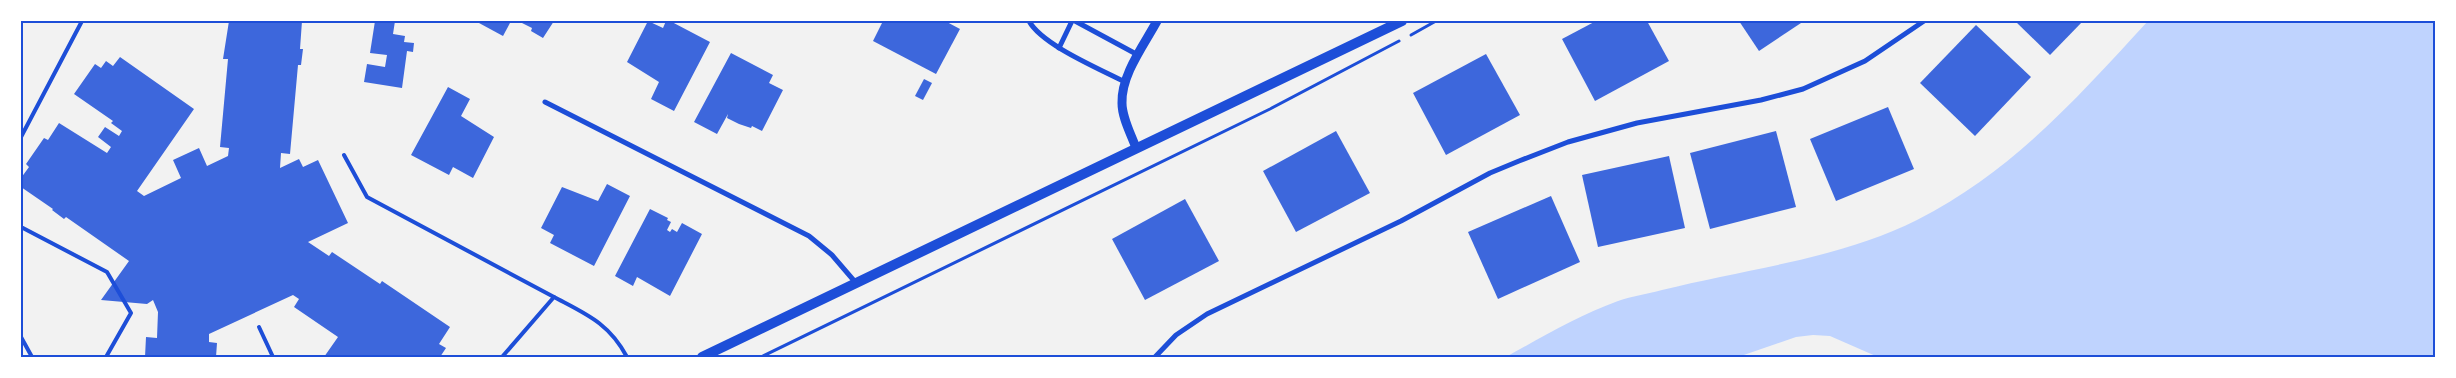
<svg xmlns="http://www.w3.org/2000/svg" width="2456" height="378" font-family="Spectral,serif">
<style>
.water{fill:#bfd3fe}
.building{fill:#3d67dc}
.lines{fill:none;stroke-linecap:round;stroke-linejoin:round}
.path{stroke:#1d4ed8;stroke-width:3}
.service{stroke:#1d4ed8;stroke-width:4}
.minor{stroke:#1d4ed8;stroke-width:5}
.tertiary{stroke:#1d4ed8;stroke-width:9}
.secondary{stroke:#1d4ed8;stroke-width:10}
.neatline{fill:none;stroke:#1d4ed8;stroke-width:2}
</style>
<rect width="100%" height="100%" fill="#f2f2f2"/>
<!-- water -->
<path class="water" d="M2148 21H2435V357H1878L1830 336 1813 335 1796 337 1738 357H1506C1542 337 1579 315 1618 301 1632 296 1647 294 1662 290 1745 269 1840 259 1917 220 2013 171 2076 99 2148 21Z"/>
<!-- building -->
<g class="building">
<polygon points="229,21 302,21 300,49 303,49 301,65 298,65 290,154 281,153 280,168 299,159 303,167 318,160 348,223 308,242 329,256 332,252 380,284 382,281 450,327 439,344 446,348 440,357 324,357 338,337 294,307 299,299 293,295 209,334 209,342 217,343 216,357 145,357 146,337 157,338 158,312 153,300 147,304 101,300 129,261 66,217 64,219 52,210 53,209 21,187 21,178 29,167 26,164 44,138 48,140 59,123 107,153 111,147 98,137 105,127 119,136 122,131 111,123 113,121 74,94 95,64 101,68 106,61 113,66 120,57 194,109 137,191 144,196 181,178 173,160 199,148 207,166 228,156 229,148 220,147 228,59 223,59"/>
<polygon points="375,21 395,21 393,34 405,36 404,42 414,43 413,52 407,51 402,88 364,82 367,64 385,67 387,55 370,53"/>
<polygon points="480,21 511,21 503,36 479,23"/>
<polygon points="518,21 554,21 543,38 531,31 532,28"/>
<polygon points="648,21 663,28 666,21 670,21 710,42 674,111 651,99 659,82 627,62"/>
<polygon points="883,21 945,21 960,29 936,74 873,41"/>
<polygon points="1596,21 1647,21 1669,61 1595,101 1562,39"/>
<polygon points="1739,21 1804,21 1759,51"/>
<polygon points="2015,21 2083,21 2050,55"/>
<polygon points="1976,25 2031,77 1975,136 1920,83"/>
<polygon points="731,53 773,75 769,83 783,90 762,131 752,126 751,128 739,124 727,118 728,114 717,134 694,122"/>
<polygon points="1486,54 1520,115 1446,155 1413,93"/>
<polygon points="924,79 932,83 923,100 915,96"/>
<polygon points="448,87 470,99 461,116 494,137 473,178 453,167 449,175 411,155"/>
<polygon points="1888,107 1914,169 1836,201 1810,139"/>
<polygon points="1336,131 1370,193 1296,232 1263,171"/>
<polygon points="1776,131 1796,207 1710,229 1690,153"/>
<polygon points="1669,156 1685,228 1598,247 1582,175"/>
<polygon points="607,184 630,196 594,266 550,243 554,235 541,228 562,187 598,201"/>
<polygon points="1551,196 1580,262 1498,299 1468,232"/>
<polygon points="1185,199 1219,261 1145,300 1112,239"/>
<polygon points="650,209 668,218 667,220 671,222 667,230 670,232 672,229 677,232 682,223 702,234 670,296 637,277 633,286 615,276"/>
</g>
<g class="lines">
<!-- path -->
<g class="path">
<polyline points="1411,35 1436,21"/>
<polyline points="761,357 1270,109 1399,41"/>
</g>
<!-- service -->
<g class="service">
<polyline points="21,137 82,21"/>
<polyline points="344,155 367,197 554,297"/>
<polyline points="21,227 107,272 131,313 106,357"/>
<polyline points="259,327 273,357"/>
<polyline points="21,337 32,357"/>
<path d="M502 357 554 297C586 314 609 323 627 357"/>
</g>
<!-- minor -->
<g class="minor">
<path d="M1029 21C1042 45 1100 69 1125 82"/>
<polyline points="1075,21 1138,55"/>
<polyline points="1059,48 1072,21"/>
<polyline points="545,102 809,236 832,255 856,283"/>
<polyline points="1155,357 1176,335 1207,314 1401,221 1490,173 1519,161 1568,142 1637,123 1761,100 1803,89 1865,61 1924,21"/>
</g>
<!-- tertiary -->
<path class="tertiary" d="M1136 148C1131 134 1122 118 1122 103 1121 75 1144 45 1157 21"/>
<!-- secondary -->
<polyline class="secondary" points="702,357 1402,21"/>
</g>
<!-- border -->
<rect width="2456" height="378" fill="none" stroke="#ffffff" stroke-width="45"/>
<rect x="22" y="22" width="2412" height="334" class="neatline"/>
</svg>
